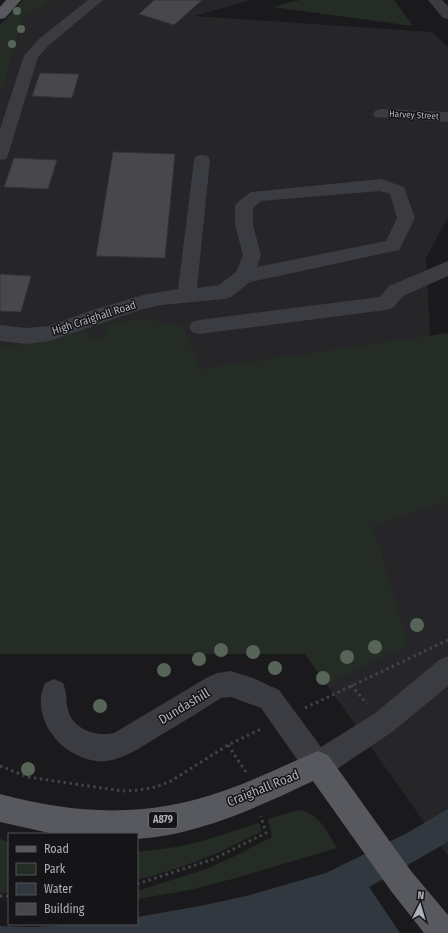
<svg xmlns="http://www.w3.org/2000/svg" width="448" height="933" font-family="'Fira Sans Condensed',sans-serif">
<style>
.built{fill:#262629}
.green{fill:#242c25}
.water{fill:#31383f}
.building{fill:#47474c;stroke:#343438}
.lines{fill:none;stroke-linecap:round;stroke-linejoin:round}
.path{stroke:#424348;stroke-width:3;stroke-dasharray:2.5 3.5;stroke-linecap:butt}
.minor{fill:#3b3c41;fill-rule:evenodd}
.major{fill:#58595f;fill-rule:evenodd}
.tree{fill:#566558}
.labels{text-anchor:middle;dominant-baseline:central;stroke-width:3;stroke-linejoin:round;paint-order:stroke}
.far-street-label{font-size:9px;fill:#aeb1ba;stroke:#151517}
.shield{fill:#151517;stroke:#808289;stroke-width:1}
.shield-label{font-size:10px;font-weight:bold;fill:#aeb1ba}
.street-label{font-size:11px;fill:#aeb1ba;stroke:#151517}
.near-street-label{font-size:13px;fill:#aeb1ba;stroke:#151517}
</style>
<rect width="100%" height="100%" fill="#1a1a1c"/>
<!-- built -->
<polygon class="built" points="49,0 251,0 194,16 432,32 448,47 448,217 426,258 433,391 448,386 448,856 305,654 0,654 0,97 20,30 22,20"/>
<!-- green -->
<g class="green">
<polygon points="23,0 49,0 22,20 20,30 0,97 0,25"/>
<polygon points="300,0 394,0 413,26 272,7"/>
<polygon points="142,318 182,326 201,369 448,333 448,502 373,525 408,645 327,685 305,654 0,654 0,347 52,340 88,329 92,340 108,336 104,325"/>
<path d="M298 810C319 812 327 832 337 848L236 878 190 890 137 899V891L206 869 231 858 272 837 268 819Z"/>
<path d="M259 823 262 831C222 853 181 869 137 880V852L176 847 199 842Z"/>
<polygon points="0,839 9,842 9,893 0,893"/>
</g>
<!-- water -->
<polygon class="water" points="448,809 448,842 369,887 400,933 0,933 0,926 34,927 78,924 137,924 137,917 200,906 246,896 326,873 407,833"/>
<!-- building -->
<g class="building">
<polygon points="154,0 202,0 174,25 139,14"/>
<polygon points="40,73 79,74 72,98 32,96"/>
<polygon points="113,152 175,154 165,258 96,256"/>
<polygon points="14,158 57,160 48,189 4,187"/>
<polygon points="0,274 31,276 21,312 0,311"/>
</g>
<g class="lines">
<!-- path -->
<g class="path">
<polyline points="351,685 367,704"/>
<polyline points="305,708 448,640"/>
<polyline points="228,745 246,772"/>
<polyline points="0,766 28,777 122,791 140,790 156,787 171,781 228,745 263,728"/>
<polyline points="137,884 211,860 266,833 261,816"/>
<polyline points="0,896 9,896"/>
</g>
<!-- minor -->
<g class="minor">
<polygon points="88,0 103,0 49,45 38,57 8,155 6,159 0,160 0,129 24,56 39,39"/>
<polygon points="428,0 442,0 448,6 448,19 443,18"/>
<polygon points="381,109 448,112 448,122 375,117 373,114 375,111"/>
<path d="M202 155 208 156 210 160 197 288 219 285 236 272 243 255 235 225V206L238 202 251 192 381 179 404 187 415 218 399 250 250 282 231 297 224 299 162 305 143 309 50 341 26 344 0 341V325L26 328 49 326 90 311 143 295 178 289 194 160 196 156ZM380 191 390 194 397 218 386 241 257 267 261 255 253 225V208L261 201Z"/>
<polygon points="448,261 448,276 403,296 393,308 386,310 199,334 192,332 189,327 192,322 199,320 380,297 389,286"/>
<path d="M448 656V686L392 732 328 775 318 779 308 775 261 708 231 697 221 698C201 711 181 723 161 735 144 745 127 758 107 761 88 764 62 750 52 734 41 719 37 700 45 683L54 679 63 683C68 695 65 700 68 710 73 730 97 737 114 733L208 677 217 673 231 671 253 678 279 690 321 747 374 714 439 660Z"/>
</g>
<!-- major -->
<g class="major">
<polygon points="6,0 21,0 5,18 0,19 0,7"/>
<path d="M318 751 328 755 411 871 448 915V933H424L391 891 313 781C258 807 199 835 137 839V834H54L0 822V794C79 815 148 818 226 790 257 779 287 764 318 751Z"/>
</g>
</g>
<!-- trees -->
<g class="tree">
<circle cx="17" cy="11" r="4"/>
<circle cx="21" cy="29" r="4"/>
<circle cx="12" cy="44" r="4"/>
<circle cx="417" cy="625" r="7"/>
<circle cx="375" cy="647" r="7"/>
<circle cx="221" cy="650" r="7"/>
<circle cx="253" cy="652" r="7"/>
<circle cx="347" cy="657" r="7"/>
<circle cx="199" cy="659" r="7"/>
<circle cx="275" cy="668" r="7"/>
<circle cx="164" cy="670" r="7"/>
<circle cx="323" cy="678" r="7"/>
<circle cx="100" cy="706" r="7"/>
<circle cx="28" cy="769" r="7"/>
</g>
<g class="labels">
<!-- far-street labels -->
<g class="far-street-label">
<text transform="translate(414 115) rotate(3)">Harvey Street</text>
</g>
<!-- shield labels -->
<rect class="shield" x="149" y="812" width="28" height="16" rx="3"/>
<g class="shield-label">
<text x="163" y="820">A879</text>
</g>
<!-- street labels -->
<g class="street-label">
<text transform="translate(94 318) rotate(-18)">High Craighall Road</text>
</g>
<!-- near-street labels -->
<g class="near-street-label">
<text transform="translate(184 706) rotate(-31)">Dundashill</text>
<text transform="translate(263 788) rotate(-22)">Craighall Road</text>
</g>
</g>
<!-- legend -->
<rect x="8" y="833" width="130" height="92" fill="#151517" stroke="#525358"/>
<rect x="16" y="846" width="20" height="6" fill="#58595f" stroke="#525358"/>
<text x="44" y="853" font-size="12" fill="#aeb1ba">Road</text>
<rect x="16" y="863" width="20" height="12" fill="#242c25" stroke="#525358"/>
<text x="44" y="873" font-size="12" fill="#aeb1ba">Park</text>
<rect x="16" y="883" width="20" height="12" fill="#31383f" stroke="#525358"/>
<text x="44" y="893" font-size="12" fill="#aeb1ba">Water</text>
<rect x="16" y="903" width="20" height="12" fill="#47474c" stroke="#525358"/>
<text x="44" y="913" font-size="12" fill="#aeb1ba">Building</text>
<!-- north arrow -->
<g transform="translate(420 905) rotate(5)" stroke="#151517" stroke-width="3" paint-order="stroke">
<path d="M0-3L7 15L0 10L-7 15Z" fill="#aeb1ba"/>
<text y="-6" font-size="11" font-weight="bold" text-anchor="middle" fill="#aeb1ba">N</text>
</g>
</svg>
